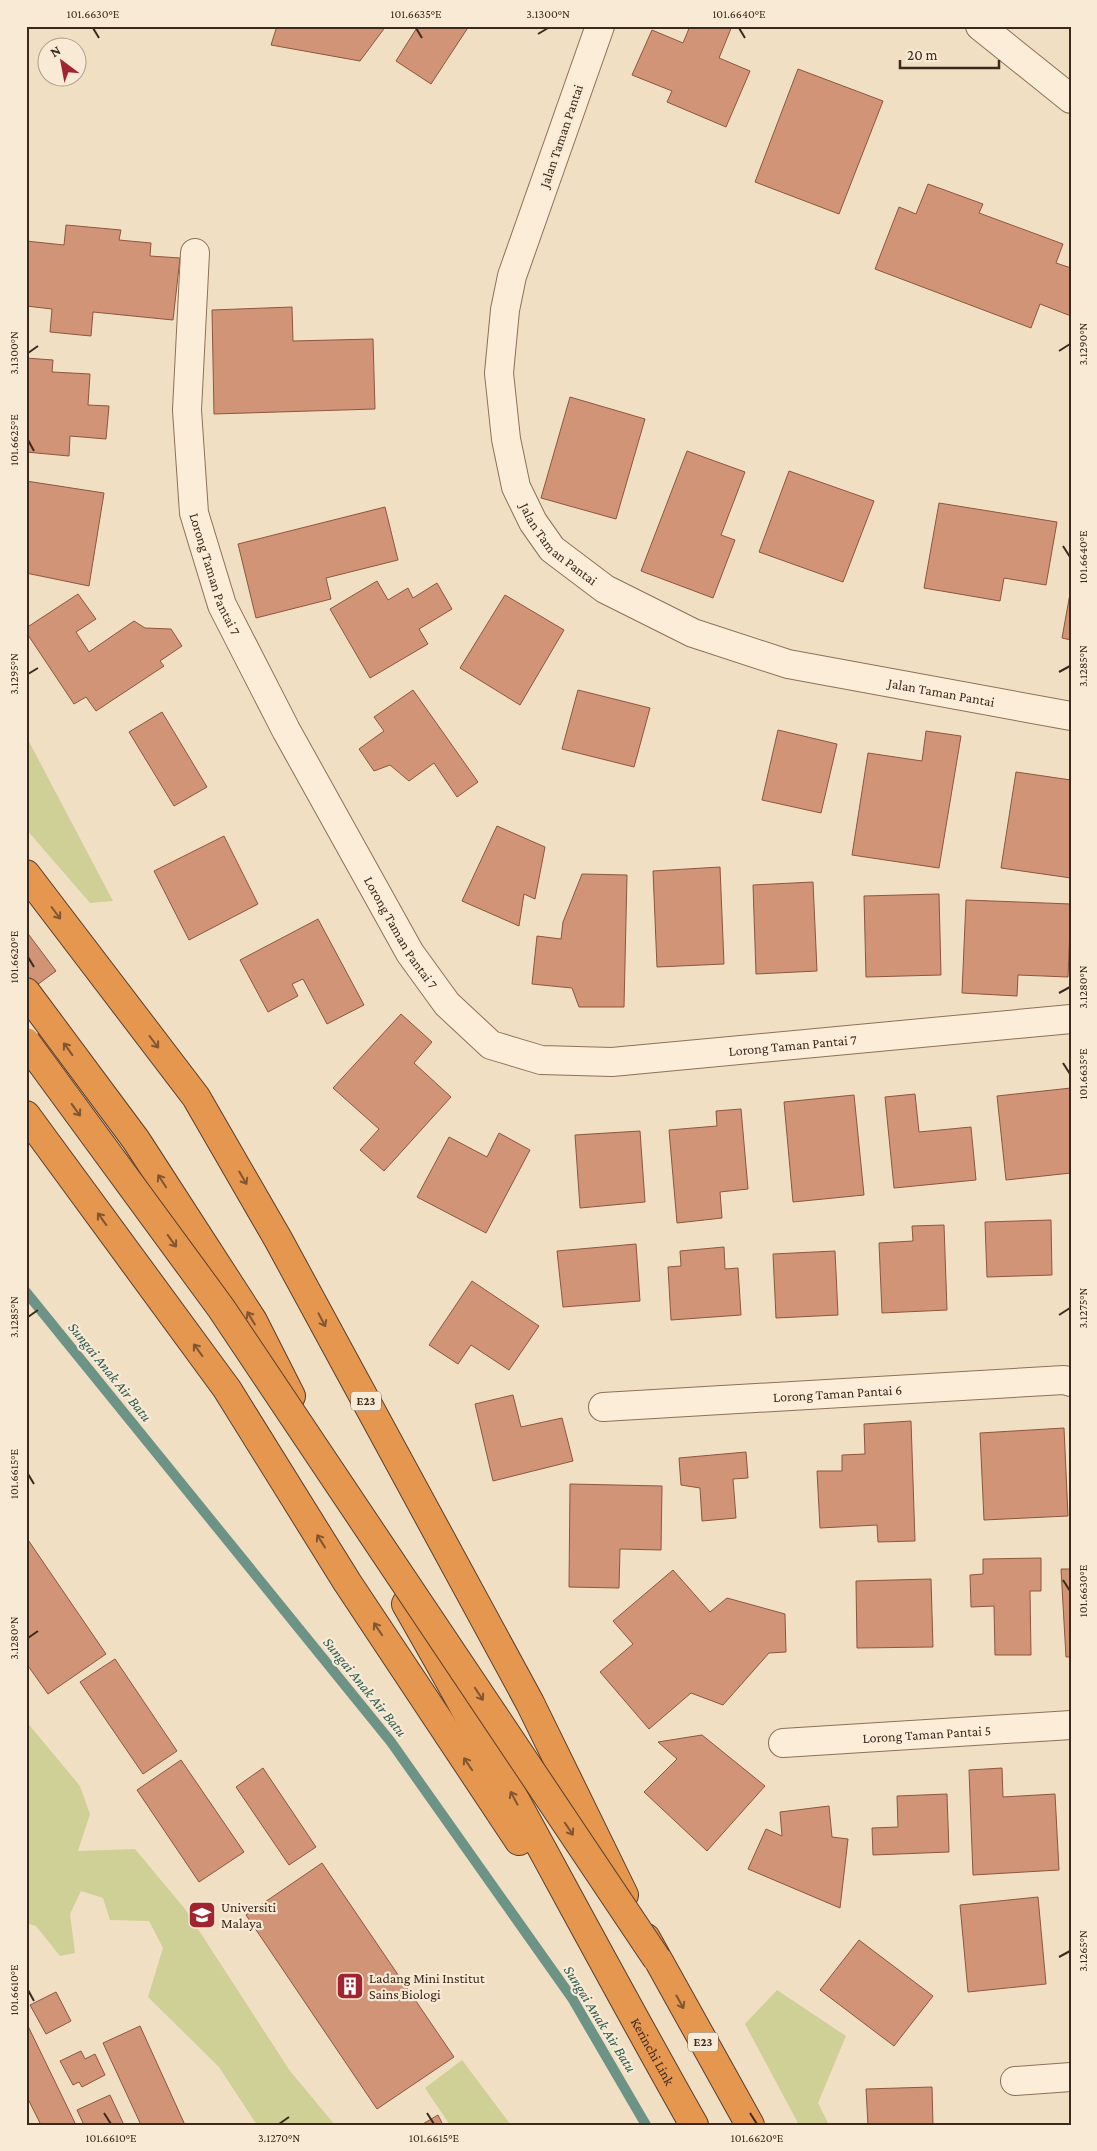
<svg xmlns="http://www.w3.org/2000/svg" width="1097" height="2151" font-family="'Crimson Pro',serif">
<style>
.green{fill:#ced096}
.lines{fill:none;stroke-linecap:round;stroke-linejoin:round}
.stream{stroke:#6c9386;stroke-width:10}
.building{fill:#d19477;stroke:#8d563d}
.minor-casing{stroke:#8d7059;stroke-width:30}
.tertiary-casing{stroke:#8d7059;stroke-width:30}
.motorway-casing{stroke:#5a3e2d;stroke-width:30}
.minor{stroke:#fbedd8;stroke-width:28}
.tertiary{stroke:#fbedd8;stroke-width:28}
.motorway{stroke:#e5964f;stroke-width:28}
.motorway-bridge-casing{stroke:#5a3e2d;stroke-width:30;stroke-linecap:butt}
.motorway-bridge{stroke:#e5964f;stroke-width:28}
.oneway{stroke:#805532}
.ticks{fill:none;stroke:#3c291e;stroke-width:2}
.labels{text-anchor:middle;dominant-baseline:central;stroke-width:4.5;stroke-linejoin:round;paint-order:stroke}
.shield{fill:#f8ead4;stroke:#746355;stroke-width:1}
.shield-label{font-size:12px;font-weight:bold;fill:#3c291e}
.street-label{font-size:14px;fill:#3c291e;stroke:#f8ead4}
.poi-label{font-size:14px;fill:#3c291e;stroke:#f8ead4;text-anchor:start}
.water-label{font-size:15px;font-style:italic;fill:#2c5c55;stroke:#f8ead4}
.neatline{fill:none;stroke:#3c291e;stroke-width:2}
.ticks-label{font-size:12px;text-anchor:middle;fill:#3c291e}
</style>
<rect width="100%" height="100%" fill="#f1dfc3"/>
<!-- green -->
<g class="green">
<polygon points="26,736 113,901 90,903 26,829"/>
<polygon points="26,1721 80,1786 90,1814 78,1851 135,1849 185,1909 290,2071 335,2125 257,2125 219,2067 148,1997 163,1948 149,1921 110,1920 103,1898 81,1891 70,1914 75,1953 60,1956 36,1926 26,1923"/>
<polygon points="777,1990 846,2036 818,2103 829,2125 799,2125 745,2024"/>
<polygon points="462,2060 511,2125 450,2125 425,2088"/>
</g>
<g class="lines">
<!-- stream -->
<polyline class="stream" points="26,1292 391,1742 572,1998 646,2125"/>
</g>
<!-- building -->
<g class="building">
<polygon points="277,26 386,26 360,61 271,45"/>
<polygon points="418,26 469,26 431,84 396,61"/>
<polygon points="690,26 732,26 719,58 750,71 726,127 667,102 672,91 632,75 652,30 683,43"/>
<polygon points="798,69 883,101 839,214 755,182"/>
<polygon points="928,184 983,204 979,213 1063,244 1056,263 1071,268 1071,316 1040,304 1031,328 875,269 899,207 916,214"/>
<polygon points="66,225 121,230 119,240 151,243 150,256 180,258 173,320 93,312 91,336 50,332 52,309 26,306 26,241 64,245"/>
<polygon points="292,307 293,341 373,339 375,409 214,414 212,310"/>
<polygon points="26,358 53,360 52,372 90,374 88,405 109,406 106,439 70,436 69,456 26,452"/>
<polygon points="570,397 645,419 616,519 541,498"/>
<polygon points="687,451 745,472 721,535 735,540 713,598 641,571"/>
<polygon points="789,471 874,501 843,582 759,552"/>
<polygon points="26,481 104,493 89,586 26,573"/>
<polygon points="939,503 1057,522 1046,585 1004,578 1000,601 924,588"/>
<polygon points="385,507 398,560 326,578 331,599 256,618 238,544"/>
<polygon points="377,581 388,600 408,588 413,598 437,583 452,609 419,629 428,644 370,678 330,609"/>
<polygon points="1071,588 1071,640 1062,638"/>
<polygon points="78,594 96,619 76,632 89,652 134,621 145,628 171,629 182,646 160,661 164,666 96,711 86,697 74,704 26,632 26,628"/>
<polygon points="505,595 564,630 520,705 460,668"/>
<polygon points="413,690 478,782 457,797 434,763 409,781 390,765 374,771 359,749 384,731 374,717"/>
<polygon points="578,690 650,708 634,767 562,749"/>
<polygon points="162,712 207,787 174,806 129,732"/>
<polygon points="778,730 837,744 821,813 762,800"/>
<polygon points="926,731 961,736 939,868 852,855 868,753 922,761"/>
<polygon points="1016,772 1071,780 1071,878 1001,868"/>
<polygon points="497,826 545,847 535,899 524,894 519,926 462,901"/>
<polygon points="224,836 258,904 189,940 154,871"/>
<polygon points="720,867 724,964 657,967 653,871"/>
<polygon points="582,874 627,875 624,1007 579,1007 572,988 532,984 537,936 561,939 563,922"/>
<polygon points="813,882 817,971 756,974 753,885"/>
<polygon points="939,894 941,975 866,977 864,896"/>
<polygon points="966,900 1071,904 1068,977 1018,975 1017,996 962,993"/>
<polygon points="318,919 364,1005 327,1024 303,979 292,984 298,996 268,1012 240,960"/>
<polygon points="26,931 56,971 26,993"/>
<polygon points="401,1014 432,1042 414,1063 451,1097 384,1171 360,1150 379,1129 333,1088"/>
<polygon points="1071,1088 1071,1173 1006,1180 997,1096"/>
<polygon points="915,1094 919,1132 971,1127 976,1180 894,1188 885,1097"/>
<polygon points="854,1095 864,1195 793,1202 784,1102"/>
<polygon points="741,1109 748,1189 720,1192 722,1218 677,1223 669,1130 717,1126 716,1111"/>
<polygon points="640,1131 645,1202 580,1208 575,1135"/>
<polygon points="499,1133 530,1150 486,1233 417,1197 449,1137 487,1157"/>
<polygon points="1051,1220 1052,1275 987,1277 985,1222"/>
<polygon points="944,1225 947,1310 882,1313 879,1243 913,1241 912,1226"/>
<polygon points="636,1244 640,1301 563,1307 557,1251"/>
<polygon points="724,1247 725,1269 738,1268 741,1315 671,1320 668,1267 681,1266 680,1251"/>
<polygon points="835,1251 838,1315 776,1318 773,1254"/>
<polygon points="472,1281 539,1326 509,1370 471,1345 458,1364 429,1345"/>
<polygon points="513,1395 521,1427 562,1418 573,1461 493,1481 475,1404"/>
<polygon points="911,1421 915,1541 878,1542 877,1525 820,1528 817,1471 842,1471 842,1455 865,1454 864,1424"/>
<polygon points="1064,1428 1068,1516 984,1520 980,1433"/>
<polygon points="746,1452 748,1478 733,1479 736,1518 702,1521 700,1488 681,1485 679,1458"/>
<polygon points="570,1484 662,1486 661,1550 620,1549 619,1588 569,1587"/>
<polygon points="26,1537 106,1654 48,1694 26,1663"/>
<polygon points="1041,1558 1041,1591 1030,1591 1031,1655 995,1655 994,1606 971,1607 970,1575 983,1574 983,1559"/>
<polygon points="1061,1569 1071,1569 1071,1657 1066,1657"/>
<polygon points="673,1570 710,1612 727,1598 785,1614 786,1652 769,1653 723,1705 691,1693 649,1729 600,1672 633,1644 613,1621"/>
<polygon points="931,1579 933,1647 857,1648 856,1581"/>
<polygon points="115,1659 177,1751 143,1774 80,1682"/>
<polygon points="702,1735 765,1786 707,1851 644,1792 677,1759 658,1742"/>
<polygon points="181,1760 244,1852 199,1882 137,1790"/>
<polygon points="263,1768 316,1847 289,1865 236,1787"/>
<polygon points="1002,1768 1003,1797 1055,1794 1059,1870 973,1875 969,1770"/>
<polygon points="947,1794 949,1852 873,1855 872,1828 898,1827 897,1796"/>
<polygon points="829,1806 832,1837 848,1839 840,1908 748,1869 766,1829 782,1836 780,1812"/>
<polygon points="322,1863 454,2057 377,2109 246,1915"/>
<polygon points="1038,1897 1046,1984 968,1992 960,1905"/>
<polygon points="859,1940 933,1996 894,2046 820,1990"/>
<polygon points="56,1992 71,2021 46,2034 30,2005"/>
<polygon points="26,2022 76,2125 41,2125 26,2095"/>
<polygon points="140,2026 185,2125 141,2125 103,2043"/>
<polygon points="81,2051 85,2059 95,2054 105,2075 82,2087 79,2082 73,2085 60,2061"/>
<polygon points="932,2087 933,2125 868,2125 866,2089"/>
<polygon points="110,2095 124,2125 84,2125 77,2110"/>
<polygon points="438,2115 443,2125 421,2125"/>
</g>
<g class="lines">
<!-- minor casing -->
<g class="minor-casing">
<g id="minor">
<path id="s1" d="M600 26 512 276 505 310 499 373 506 439 516 487 533 522 552 549 605 589 693 633 788 664 1071 716"/>
<path id="s2" d="M195 253 187 410 194 513 222 605 286 730 410 953 447 1004 491 1045 541 1060 612 1062 1071 1019"/>
<path id="s3" d="M603 1407 1064 1380 1071 1382"/>
<path id="s4" d="M783 1743 1071 1725"/>
<polyline points="1015,2081 1071,2077"/>
</g>
</g>
<!-- tertiary casing -->
<g class="tertiary-casing">
<polyline id="tertiary" points="980,26 1071,99"/>
</g>
<!-- motorway casing -->
<g class="motorway-casing">
<g id="motorway">
<polyline points="26,874 196,1097 278,1239 530,1703 624,1895"/>
<polyline points="26,992 136,1140 253,1321 291,1396"/>
<polyline points="26,1115 227,1389 347,1582 519,1841"/>
<path id="s5" d="M406 1604C505 1776 596 1952 694 2125"/>
<polyline points="646,1938 750,2125"/>
</g>
</g>
<!-- minor -->
<use href="#minor" class="minor"/>
<!-- tertiary -->
<use href="#tertiary" class="tertiary"/>
<!-- motorway -->
<use href="#motorway" class="motorway"/>
<!-- motorway-bridge casing -->
<g class="motorway-bridge-casing">
<polyline id="motorway-bridge" points="26,1042 221,1308 657,1959"/>
</g>
<!-- motorway-bridge -->
<use href="#motorway-bridge" class="motorway-bridge"/>
</g>
<!-- one-way arrows -->
<defs><path id="oneway-shaft" d="M-6 0H5M1.5-3L5.5 0L1.5 3" fill="none" stroke-width="1.6" stroke-linecap="round" stroke-linejoin="round" transform="scale(1.25)"/></defs>
<g class="oneway">
<use href="#oneway-shaft" transform="translate(56 913) rotate(53)"/>
<use href="#oneway-shaft" transform="translate(154 1042) rotate(53)"/>
<use href="#oneway-shaft" transform="translate(68 1049) rotate(-126)"/>
<use href="#oneway-shaft" transform="translate(76 1110) rotate(54)"/>
<use href="#oneway-shaft" transform="translate(243 1178) rotate(60)"/>
<use href="#oneway-shaft" transform="translate(162 1181) rotate(-123)"/>
<use href="#oneway-shaft" transform="translate(102 1219) rotate(-126)"/>
<use href="#oneway-shaft" transform="translate(172 1241) rotate(54)"/>
<use href="#oneway-shaft" transform="translate(251 1318) rotate(-121)"/>
<use href="#oneway-shaft" transform="translate(322 1320) rotate(62)"/>
<use href="#oneway-shaft" transform="translate(198 1350) rotate(-126)"/>
<use href="#oneway-shaft" transform="translate(321 1541) rotate(-122)"/>
<use href="#oneway-shaft" transform="translate(378 1629) rotate(-124)"/>
<use href="#oneway-shaft" transform="translate(479 1694) rotate(56)"/>
<use href="#oneway-shaft" transform="translate(468 1764) rotate(-124)"/>
<use href="#oneway-shaft" transform="translate(514 1798) rotate(-118)"/>
<use href="#oneway-shaft" transform="translate(569 1829) rotate(56)"/>
<use href="#oneway-shaft" transform="translate(680 2002) rotate(61)"/>
</g>
<!-- ticks -->
<path class="ticks" d="M93 28 99 38M416 28 422 38M739 28 745 38M538 34 548 28M1059 351 1070 344M28 353 38 346M28 440 34 451M1063 546 1070 557M1059 672 1070 666M28 674 38 668M28 957 34 967M1059 993 1070 987M1063 1063 1070 1074M1059 1315 1070 1308M28 1317 38 1310M28 1474 34 1484M1063 1580 1070 1591M28 1638 38 1631M1059 1957 1070 1951M28 1990 34 2001M104 2113 111 2124M427 2113 434 2124M750 2113 757 2124M279 2124 289 2117"/>
<!-- icons -->
<defs>
<g id="university-square" transform="scale(1.4375)"><rect x="-9" y="-9" width="18" height="18" rx="4" fill="#a02531" stroke="#f8ead4"/><path d="M0-5L7-2L0 1L-7-2ZM-4 1L0 2.5L4 1V4Q0 6-4 4Z" fill="#fff"/></g>
<g id="building-square" transform="scale(1.4375)"><rect x="-9" y="-9" width="18" height="18" rx="4" fill="#a02531" stroke="#f8ead4"/><path d="M-4-6H4V6H1V3H-1V6H-4ZM-2.5-4.3h1.7v1.8h-1.7ZM.8-4.3h1.7v1.8H.8ZM-2.5-1h1.7V.8h-1.7ZM.8-1h1.7V.8H.8Z" fill="#fff"/></g>
</defs>
<g fill-rule="evenodd">
<use href="#university-square" x="202" y="1915"/>
<use href="#building-square" x="350" y="1986"/>
</g>
<g class="labels">
<!-- shield labels -->
<g class="shield">
<rect x="351" y="1391.5" width="30" height="19" rx="4"/>
<rect x="688" y="2032.5" width="30" height="19" rx="4"/>
</g>
<g class="shield-label">
<text x="366" y="1401">E23</text>
<text x="703" y="2042">E23</text>
</g>
<!-- street labels -->
<g class="street-label">
<text transform="translate(561 136) rotate(-71)">Jalan Taman Pantai</text>
<text stroke="none"><textPath href="#s1" startOffset="551">Jalan Taman Pantai</textPath></text>
<text stroke="none"><textPath href="#s2" startOffset="325">Lorong Taman Pantai 7</textPath></text>
<text stroke="none"><textPath href="#s1" startOffset="971">Jalan Taman Pantai</textPath></text>
<text stroke="none"><textPath href="#s2" startOffset="730">Lorong Taman Pantai 7</textPath></text>
<text stroke="none"><textPath href="#s2" startOffset="1180">Lorong Taman Pantai 7</textPath></text>
<text stroke="none"><textPath href="#s3" startOffset="235">Lorong Taman Pantai 6</textPath></text>
<text stroke="none"><textPath href="#s4" startOffset="144">Lorong Taman Pantai 5</textPath></text>
<text stroke="none"><textPath href="#s5" startOffset="511">Kerinchi Link</textPath></text>
</g>
<!-- poi labels -->
<g class="poi-label">
<text x="221" y="1907">Universiti<tspan x="221" dy="16">Malaya</tspan></text>
<text x="369" y="1978">Ladang Mini Institut<tspan x="369" dy="16">Sains Biologi</tspan></text>
</g>
<!-- water labels -->
<g class="water-label">
<text transform="translate(110 1372) rotate(51)">Sungai Anak Air Batu</text>
<text transform="translate(365 1687) rotate(51)">Sungai Anak Air Batu</text>
<text transform="translate(600 2019) rotate(58)">Sungai Anak Air Batu</text>
</g>
</g>
<!-- border -->
<rect width="1097" height="2151" fill="none" stroke="#f8ead4" stroke-width="55"/>
<!-- north arrow -->
<g transform="translate(62 62) rotate(328)"><circle r="24" fill="#f8ead4" stroke="#ad9d8b"/>
<path d="M0-4L9 19L0 12L-9 19Z" fill="#a02531"/>
<text y="-8" font-size="14" font-weight="bold" text-anchor="middle" fill="#3c291e">N</text>
</g>
<!-- scale -->
<path d="M900 60v8h99v-8" fill="none" stroke="#3c291e" stroke-width="2.5"/>
<text x="907" y="60" font-size="15" fill="#3c291e" stroke="#f8ead4" stroke-width="4" paint-order="stroke">20 m</text>
<rect x="28" y="28" width="1042" height="2096" class="neatline"/>
<g class="ticks-label">
<text x="93" y="18">101.6630°E</text>
<text x="416" y="18">101.6635°E</text>
<text x="548" y="18">3.1300°N</text>
<text x="739" y="18">101.6640°E</text>
<text transform="translate(1083 344) rotate(-90)" y="4">3.1290°N</text>
<text transform="translate(14 353) rotate(-90)" y="4">3.1300°N</text>
<text transform="translate(14 440) rotate(-90)" y="4">101.6625°E</text>
<text transform="translate(1083 557) rotate(-90)" y="4">101.6640°E</text>
<text transform="translate(1083 666) rotate(-90)" y="4">3.1285°N</text>
<text transform="translate(14 674) rotate(-90)" y="4">3.1295°N</text>
<text transform="translate(14 957) rotate(-90)" y="4">101.6620°E</text>
<text transform="translate(1083 987) rotate(-90)" y="4">3.1280°N</text>
<text transform="translate(1083 1074) rotate(-90)" y="4">101.6635°E</text>
<text transform="translate(1083 1308) rotate(-90)" y="4">3.1275°N</text>
<text transform="translate(14 1317) rotate(-90)" y="4">3.1285°N</text>
<text transform="translate(14 1474) rotate(-90)" y="4">101.6615°E</text>
<text transform="translate(1083 1591) rotate(-90)" y="4">101.6630°E</text>
<text transform="translate(14 1638) rotate(-90)" y="4">3.1280°N</text>
<text transform="translate(1083 1951) rotate(-90)" y="4">3.1265°N</text>
<text transform="translate(14 1990) rotate(-90)" y="4">101.6610°E</text>
<text x="111" y="2142">101.6610°E</text>
<text x="279" y="2142">3.1270°N</text>
<text x="434" y="2142">101.6615°E</text>
<text x="757" y="2142">101.6620°E</text>
</g>
</svg>
